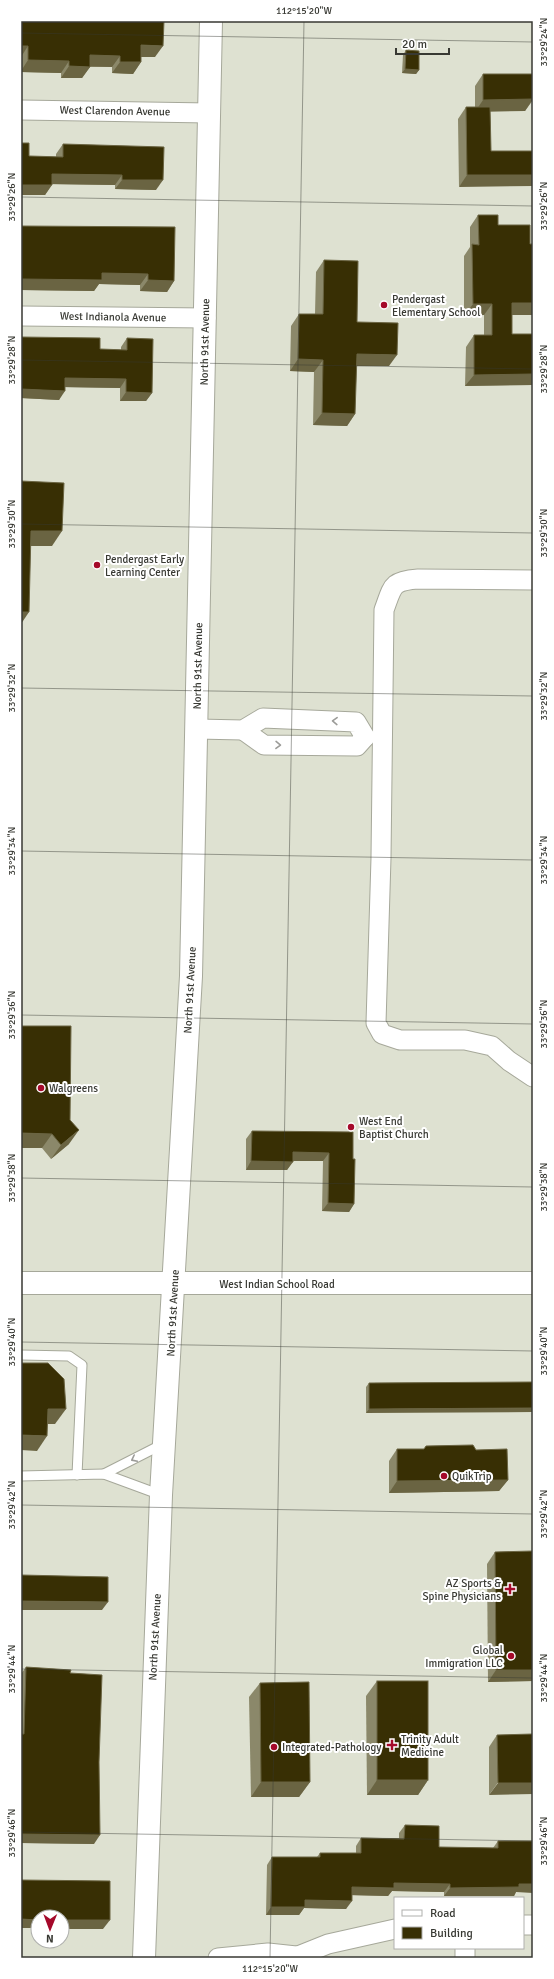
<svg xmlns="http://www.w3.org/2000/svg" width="554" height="1979" font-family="Signika,sans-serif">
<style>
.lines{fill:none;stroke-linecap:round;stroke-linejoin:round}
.service-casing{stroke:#a6a89a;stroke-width:11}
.minor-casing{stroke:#a6a89a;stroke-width:21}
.secondary-casing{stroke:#a6a89a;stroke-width:24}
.service{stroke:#fff;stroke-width:9}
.minor{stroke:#fff;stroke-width:19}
.secondary{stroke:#fff;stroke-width:22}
.wall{fill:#8b886a}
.shaded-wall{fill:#6a6442}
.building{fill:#382f04;stroke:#6a6442}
.oneway{stroke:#9c9c99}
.ticks{fill:none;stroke:#383933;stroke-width:1;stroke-opacity:0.45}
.poi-dot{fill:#a5092a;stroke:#fff;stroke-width:1.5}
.labels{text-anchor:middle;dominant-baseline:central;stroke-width:4;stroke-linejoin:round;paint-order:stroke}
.street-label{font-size:11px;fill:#383933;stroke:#fff}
.poi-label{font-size:11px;fill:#383933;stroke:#fff;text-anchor:start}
.neatline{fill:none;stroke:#383933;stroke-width:1.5}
.ticks-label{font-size:10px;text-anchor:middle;fill:#383933}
</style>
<rect width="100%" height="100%" fill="#dee1d1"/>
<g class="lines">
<!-- service casing -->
<g class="service-casing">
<g id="service">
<polyline points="21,1355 69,1356 82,1365 77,1475"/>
<polyline points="104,1474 163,1444"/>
<polyline points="21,1476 104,1474 161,1495"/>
</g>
</g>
<!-- minor casing -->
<g class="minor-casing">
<g id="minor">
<polyline points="21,110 209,113"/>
<polyline points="21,316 206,318"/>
<path d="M533 580 418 579C391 581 393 586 384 610L381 858 376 1023 382 1034 400 1040H465L492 1046 509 1061 533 1077"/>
<polyline points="197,729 243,730 263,718 356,722 365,737"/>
<polyline points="243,730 264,745 357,746 365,737"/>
<polyline points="523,1925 533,1925"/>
<polyline points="465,1948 465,1958"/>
<polyline points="218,1958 268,1953 296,1956"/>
<polyline points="293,1958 328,1944 395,1929"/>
</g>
</g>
<!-- secondary casing -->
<g class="secondary-casing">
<g id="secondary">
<polyline points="21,1283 533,1283"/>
<polyline points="144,1958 161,1495 191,976 211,21"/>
</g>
</g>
<!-- service -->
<use href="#service" class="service"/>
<!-- minor -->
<use href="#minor" class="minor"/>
<!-- secondary -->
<use href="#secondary" class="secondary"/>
</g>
<!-- wall -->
<g class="wall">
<polygon points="21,21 155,57 141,57 141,62 133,74 112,73 112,67 90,67 82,78 61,78 61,73 21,72"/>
<polygon points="406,50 419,70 416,74 402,73 403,55"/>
<polygon points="483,74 533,74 533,100 525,111 490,111 491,151 459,187 458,119 466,107 475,107 475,86"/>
<polygon points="63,144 156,190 115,189 115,185 52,184 45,195 29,156 56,157 56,154"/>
<polygon points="478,215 498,225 512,315 512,334 533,334 533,385 465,386 466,347 474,335 484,335 484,315 464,316 464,256 470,247 470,227"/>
<polygon points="21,226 174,281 167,292 140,291 140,285 99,284 94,291 21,290"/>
<polygon points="324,260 357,322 389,366 356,366 355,414 347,426 313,425 314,372 290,371 291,326 299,314 315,314 316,272"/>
<polygon points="21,337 100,349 121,350 121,347 127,338 152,393 146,401 120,401 120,388 65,387 59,400 21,398"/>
<polygon points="21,1026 69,1144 51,1159 42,1148"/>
<polygon points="252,1131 353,1159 354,1204 349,1212 322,1211 323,1161 293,1161 287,1170 246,1170 246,1139"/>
<polygon points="533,1382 366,1413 366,1387 369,1383"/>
<polygon points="397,1449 476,1450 508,1480 499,1491 389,1493 389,1461"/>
<polygon points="495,1552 533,1681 488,1682 487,1564"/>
<polygon points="26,1667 70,1673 94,1844 21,1843 21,1674"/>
<polygon points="377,1681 428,1780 418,1795 367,1795 366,1696"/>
<polygon points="260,1683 310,1782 299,1797 251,1797 249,1697"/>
<polygon points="533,1734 489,1795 489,1747 497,1735"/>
<polygon points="405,1825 439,1847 493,1848 498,1841 516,1892 514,1896 444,1896 444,1892 392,1891 388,1896 352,1895 346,1909 304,1908 299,1915 266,1915 267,1865 272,1857 317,1857 320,1853 356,1853 356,1846 361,1838 399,1838 399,1833"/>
</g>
<!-- shaded-wall -->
<g class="shaded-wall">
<polygon points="141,45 163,46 155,57 133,57"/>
<polygon points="21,46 28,46 21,57"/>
<polygon points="90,55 120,56 112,67 82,66"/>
<polygon points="28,60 69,61 61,73 21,72 21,71"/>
<polygon points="120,62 141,62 133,74 112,73"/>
<polygon points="69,66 90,67 82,78 61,78"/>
<polygon points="405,69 419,70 416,74 402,73"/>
<polygon points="533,99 525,111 475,112 483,100"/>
<polygon points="52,174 122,175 115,185 45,184"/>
<polygon points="467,175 533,175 533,186 459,187"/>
<polygon points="122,180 163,180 156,190 115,189"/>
<polygon points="21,185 52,185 45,195 21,195"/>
<polygon points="102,273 148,274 140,285 99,284 94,291 21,290 21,279"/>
<polygon points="148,280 174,281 167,292 140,291"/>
<polygon points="512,303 533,303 533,315 504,315"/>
<polygon points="473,304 492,304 484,315 464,316"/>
<polygon points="357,354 397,355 389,366 348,366"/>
<polygon points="298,359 323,360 314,372 290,371"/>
<polygon points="533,374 533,385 465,386 474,375"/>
<polygon points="65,378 126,379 120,388 59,387"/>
<polygon points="21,389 65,391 59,400 21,398"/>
<polygon points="126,392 152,393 146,401 120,401"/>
<polygon points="322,413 355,414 347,426 313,425"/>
<polygon points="31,531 62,531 52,546 21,546"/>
<polygon points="21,612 29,612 21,624"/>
<polygon points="79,1130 69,1144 51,1159 61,1145"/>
<polygon points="21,1133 52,1134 42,1148 21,1148"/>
<polygon points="293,1152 329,1153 323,1161 288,1161"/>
<polygon points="251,1161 293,1162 287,1170 246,1170"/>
<polygon points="328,1203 354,1204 349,1212 322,1211"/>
<polygon points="533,1408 533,1412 366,1413 369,1409"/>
<polygon points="48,1409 66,1409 55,1424 37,1424"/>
<polygon points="21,1435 47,1436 37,1451 21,1450"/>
<polygon points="508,1480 499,1491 389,1493 397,1481"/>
<polygon points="21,1601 108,1602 102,1610 21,1610"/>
<polygon points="496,1670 533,1670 533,1681 488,1682"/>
<polygon points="377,1780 428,1780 418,1795 367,1795"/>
<polygon points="261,1782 310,1782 299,1797 251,1797"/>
<polygon points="498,1783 533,1783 533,1794 489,1795"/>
<polygon points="21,1834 100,1835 94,1844 21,1843"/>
<polygon points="394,1883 450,1884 444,1892 392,1891 388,1896 346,1895 352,1887"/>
<polygon points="519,1884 533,1884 533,1893 516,1892 514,1896 444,1896 450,1888"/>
<polygon points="305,1900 352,1901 346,1909 304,1908 299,1915 266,1915 271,1907"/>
<polygon points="21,1919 38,1920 38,1928 21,1928"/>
<polygon points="62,1920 110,1920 103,1929 62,1929"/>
</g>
<!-- building -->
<g class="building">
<polygon points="21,21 164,21 163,46 141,45 141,62 120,62 120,56 90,55 90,67 69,66 69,61 28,60 28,46 21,46"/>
<polygon points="406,50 419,51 419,70 405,69"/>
<polygon points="483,74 533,74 533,99 483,100"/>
<polygon points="466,107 490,107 491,151 533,151 533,175 467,175"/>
<polygon points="21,143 29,143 29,156 63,157 63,144 164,147 163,180 122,180 122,175 52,174 52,185 21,185"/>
<polygon points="478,215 498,215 498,225 530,225 530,244 533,244 533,303 512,303 512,334 533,334 533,374 474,375 474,335 492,335 492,304 473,304 472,244 479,245"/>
<polygon points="21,226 175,227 174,281 148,280 148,274 102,273 102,280 21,279"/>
<polygon points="324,260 358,261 357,322 398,323 397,355 357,354 355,414 322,413 323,360 298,359 299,314 323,314"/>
<polygon points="21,337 100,338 100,349 127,350 127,338 153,339 152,393 126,392 126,379 65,378 65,391 21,389"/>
<polygon points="21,481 64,483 62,531 31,531 29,612 21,612"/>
<polygon points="21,1026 71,1026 70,1120 79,1130 61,1145 52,1134 21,1133"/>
<polygon points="252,1131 353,1132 353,1159 355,1159 354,1204 328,1203 329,1153 293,1152 293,1162 251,1161"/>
<polygon points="21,1363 48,1363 64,1379 66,1409 48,1409 47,1436 21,1435"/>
<polygon points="533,1382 533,1408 369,1409 369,1383"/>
<polygon points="473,1445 476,1450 507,1449 508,1480 397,1481 397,1449 424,1449 426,1446"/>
<polygon points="533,1551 533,1670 496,1670 495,1552"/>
<polygon points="21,1575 108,1577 108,1602 21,1601"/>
<polygon points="26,1667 71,1670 70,1673 102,1675 99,1762 100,1835 21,1834 21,1734 24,1734"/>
<rect x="377" y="1681" width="51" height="99"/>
<polygon points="309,1682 310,1782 261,1782 260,1683"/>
<polygon points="533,1734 533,1783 498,1783 497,1735"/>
<polygon points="405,1825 439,1826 439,1847 498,1848 498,1841 533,1841 533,1884 519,1884 519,1887 450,1888 450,1884 394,1883 394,1888 352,1887 352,1901 305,1900 305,1907 271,1907 272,1857 320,1857 320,1853 361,1853 361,1838 404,1839"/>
<polygon points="21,1880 110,1881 110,1920 62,1920 62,1917 38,1917 38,1920 21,1919"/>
</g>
<!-- one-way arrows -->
<defs><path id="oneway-chevron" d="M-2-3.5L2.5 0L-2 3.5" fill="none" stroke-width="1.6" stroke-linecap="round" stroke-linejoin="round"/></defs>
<g class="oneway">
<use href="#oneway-chevron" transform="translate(335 721) rotate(-178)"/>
<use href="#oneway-chevron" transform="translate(278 745) rotate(1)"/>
<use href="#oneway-chevron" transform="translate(134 1459) rotate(153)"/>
</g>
<!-- ticks -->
<path class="ticks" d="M21 33 533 42M21 197 533 206M21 360 533 369M21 524 533 533M21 688 533 696M21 851 533 860M21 1015 533 1024M21 1178 533 1187M21 1342 533 1351M21 1505 533 1514M21 1669 533 1678M21 1832 533 1841M270 1958 304 21"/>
<!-- markers -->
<g class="poi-dot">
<circle cx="384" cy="305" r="4"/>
<circle cx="97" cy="565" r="4"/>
<circle cx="41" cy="1088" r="4"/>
<circle cx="351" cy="1127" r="4"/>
<circle cx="444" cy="1476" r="4"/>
<path d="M508 1583h4v4h4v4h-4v4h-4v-4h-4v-4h4z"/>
<circle cx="511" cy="1656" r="4"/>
<path d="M390 1739h4v4h4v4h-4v4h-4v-4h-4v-4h4z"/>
<circle cx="274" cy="1747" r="4"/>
</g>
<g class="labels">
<!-- street labels -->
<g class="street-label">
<text transform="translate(115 111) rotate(1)">West Clarendon Avenue</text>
<text transform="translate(113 317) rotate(1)">West Indianola Avenue</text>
<text transform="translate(205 342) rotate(-89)">North 91st Avenue</text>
<text transform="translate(198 666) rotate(-89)">North 91st Avenue</text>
<text transform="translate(190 990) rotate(-87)">North 91st Avenue</text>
<text x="277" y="1284">West Indian School Road</text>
<text transform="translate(173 1313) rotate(-87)">North 91st Avenue</text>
<text transform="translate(155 1637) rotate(-87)">North 91st Avenue</text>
</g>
<!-- poi labels -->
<g class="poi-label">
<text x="392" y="299">Pendergast<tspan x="392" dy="13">Elementary School</tspan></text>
<text x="105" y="559">Pendergast Early<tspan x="105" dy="13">Learning Center</tspan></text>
<text x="49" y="1088">Walgreens</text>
<text x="359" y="1121">West End<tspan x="359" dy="13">Baptist Church</tspan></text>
<text x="452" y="1476">QuikTrip</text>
<text x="501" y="1583" text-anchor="end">AZ Sports &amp;<tspan x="501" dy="13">Spine Physicians</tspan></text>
<text x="503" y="1650" text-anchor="end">Global<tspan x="503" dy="13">Immigration LLC</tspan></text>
<text x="401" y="1739">Trinity Adult<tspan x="401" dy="13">Medicine</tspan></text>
<text x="282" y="1747">Integrated-Pathology</text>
</g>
</g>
<!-- border -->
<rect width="554" height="1979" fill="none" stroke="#ffffff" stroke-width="44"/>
<!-- legend -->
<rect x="394" y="1897" width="130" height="52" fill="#ffffff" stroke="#afb0ad"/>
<rect x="402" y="1910" width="20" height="6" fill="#ffffff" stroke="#afb0ad"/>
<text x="430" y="1917" font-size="12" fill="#383933">Road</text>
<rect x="402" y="1927" width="20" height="12" fill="#382f04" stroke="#afb0ad"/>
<text x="430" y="1937" font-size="12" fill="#383933">Building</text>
<!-- north arrow -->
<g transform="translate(50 1929) rotate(181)"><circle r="19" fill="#ffffff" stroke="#afb0ad"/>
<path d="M0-3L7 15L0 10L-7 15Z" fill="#a5092a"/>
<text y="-6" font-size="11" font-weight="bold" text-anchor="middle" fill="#383933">N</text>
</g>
<!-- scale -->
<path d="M396 48v6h53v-6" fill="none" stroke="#383933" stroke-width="2"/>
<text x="402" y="48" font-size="12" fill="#383933" stroke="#ffffff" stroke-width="3" paint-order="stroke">20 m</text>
<rect x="22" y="22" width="510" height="1935" class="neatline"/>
<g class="ticks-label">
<text x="304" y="14">112°15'20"W</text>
<text transform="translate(543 42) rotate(-90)" y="4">33°29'24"N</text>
<text transform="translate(11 197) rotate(-90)" y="4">33°29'26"N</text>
<text transform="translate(543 206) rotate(-90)" y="4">33°29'26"N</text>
<text transform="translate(11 360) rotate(-90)" y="4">33°29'28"N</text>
<text transform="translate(543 369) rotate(-90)" y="4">33°29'28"N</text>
<text transform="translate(11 524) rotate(-90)" y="4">33°29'30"N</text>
<text transform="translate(543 533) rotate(-90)" y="4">33°29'30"N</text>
<text transform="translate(11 688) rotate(-90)" y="4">33°29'32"N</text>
<text transform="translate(543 696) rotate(-90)" y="4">33°29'32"N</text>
<text transform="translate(11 851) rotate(-90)" y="4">33°29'34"N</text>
<text transform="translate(543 860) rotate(-90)" y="4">33°29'34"N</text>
<text transform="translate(11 1015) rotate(-90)" y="4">33°29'36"N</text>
<text transform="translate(543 1024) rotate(-90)" y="4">33°29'36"N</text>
<text transform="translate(11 1178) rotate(-90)" y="4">33°29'38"N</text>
<text transform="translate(543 1187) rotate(-90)" y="4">33°29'38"N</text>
<text transform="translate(11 1342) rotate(-90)" y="4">33°29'40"N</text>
<text transform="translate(543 1351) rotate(-90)" y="4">33°29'40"N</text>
<text transform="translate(11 1505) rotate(-90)" y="4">33°29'42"N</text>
<text transform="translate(543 1514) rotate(-90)" y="4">33°29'42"N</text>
<text transform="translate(11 1669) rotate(-90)" y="4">33°29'44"N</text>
<text transform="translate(543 1678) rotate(-90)" y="4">33°29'44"N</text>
<text transform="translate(11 1833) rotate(-90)" y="4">33°29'46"N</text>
<text transform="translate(543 1841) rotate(-90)" y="4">33°29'46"N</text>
<text x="270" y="1972">112°15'20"W</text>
</g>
</svg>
